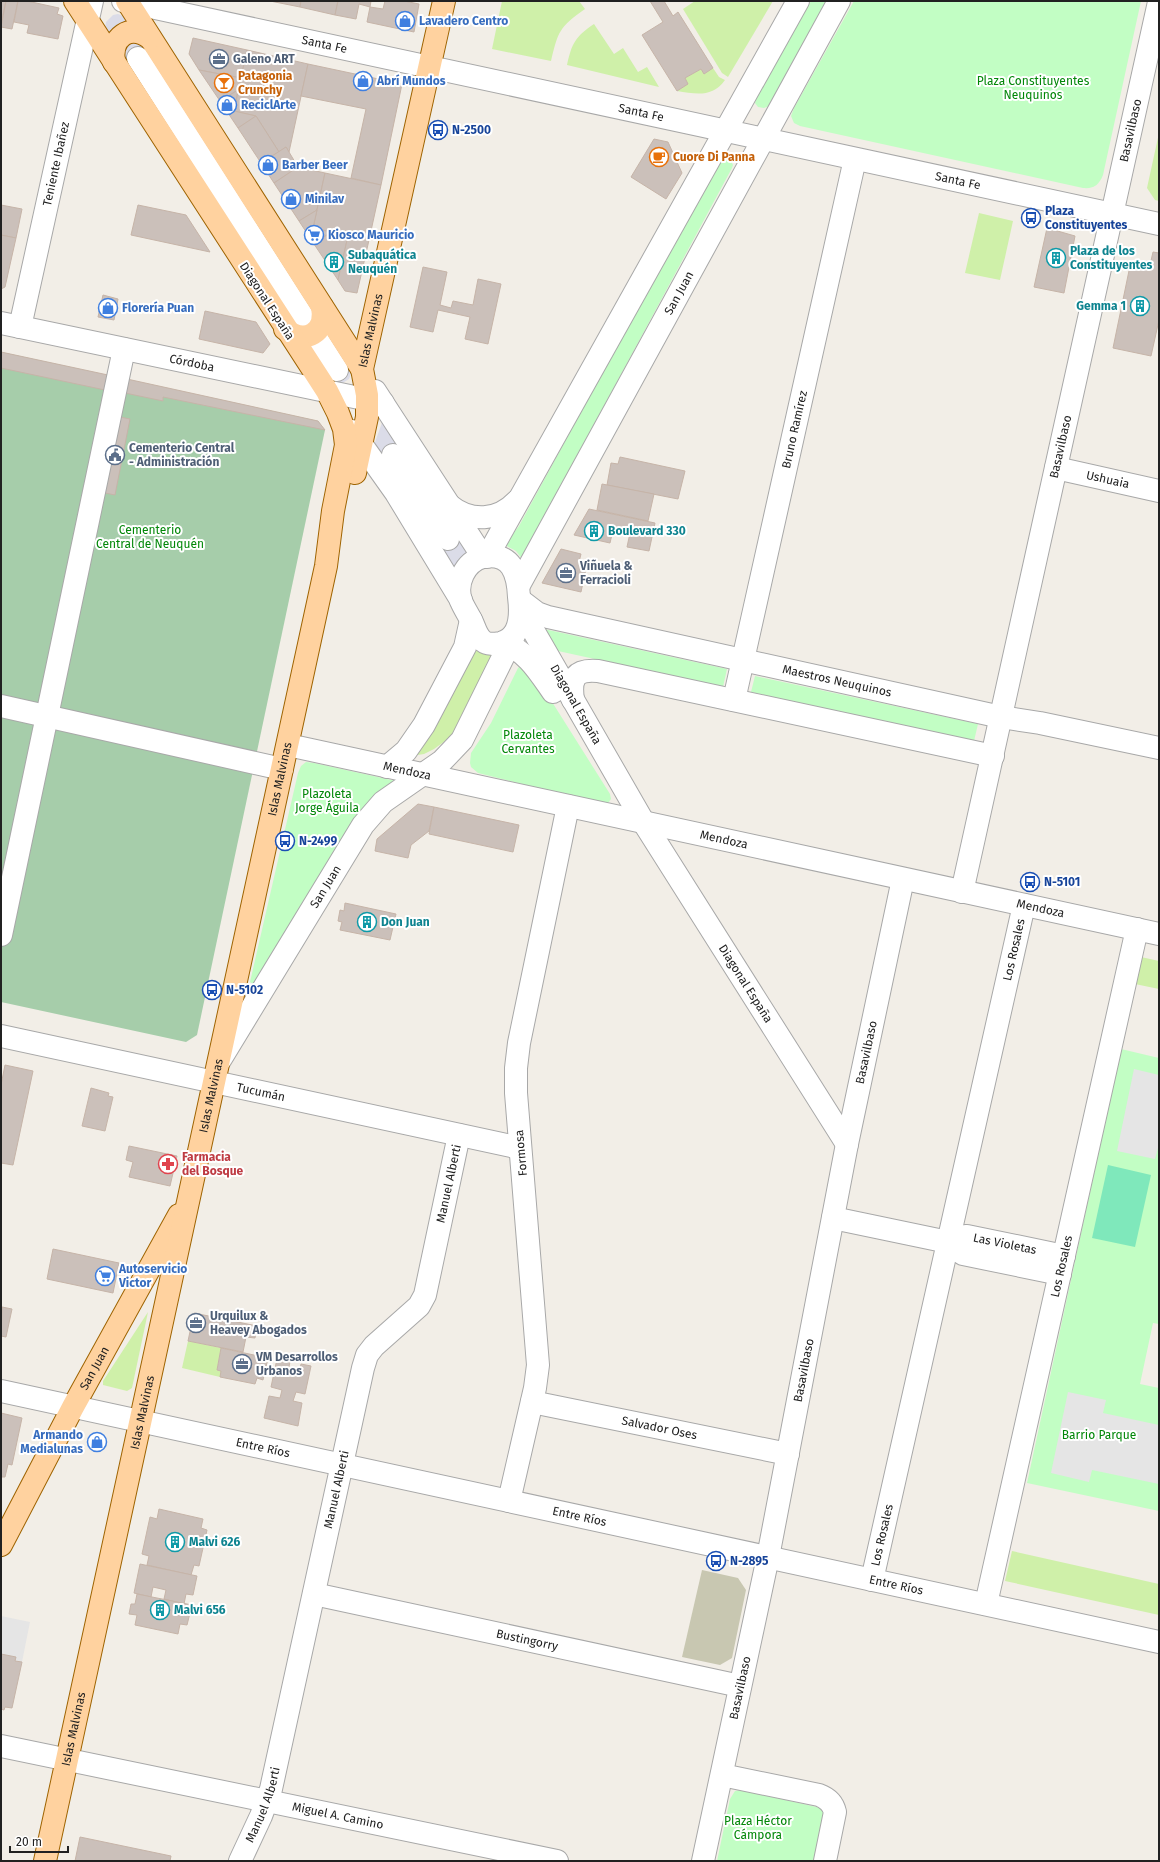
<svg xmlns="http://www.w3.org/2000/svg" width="1160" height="1862" font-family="'Fira Sans',sans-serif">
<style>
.construction{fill:#c8c7b1}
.grass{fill:#cff0a9}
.cemetery{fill:#a6cdaa}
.park{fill:#c2fec4}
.pitch{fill:#7fe8bb}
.parking{fill:#e5e5e5}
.plaza{fill:#dbdce8}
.building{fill:#cbc0ba;stroke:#c6b4a8}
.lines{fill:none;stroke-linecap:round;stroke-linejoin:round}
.minor-casing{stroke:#a8a8a8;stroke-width:24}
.major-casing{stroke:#9e6300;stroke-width:24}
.minor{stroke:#fff;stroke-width:22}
.major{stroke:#ffd29f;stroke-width:22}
.labels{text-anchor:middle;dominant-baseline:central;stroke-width:4;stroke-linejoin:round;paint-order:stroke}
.shop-label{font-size:12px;font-weight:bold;fill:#366cbe;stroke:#fff;text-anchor:start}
.street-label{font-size:12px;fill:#212121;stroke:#fff}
.service-label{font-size:12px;font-weight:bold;fill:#4e5e75;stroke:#fff;text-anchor:start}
.food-label{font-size:12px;font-weight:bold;fill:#c56008;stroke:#fff;text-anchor:start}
.park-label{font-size:12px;fill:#028708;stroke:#fff}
.transit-label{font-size:12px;font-weight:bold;fill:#164399;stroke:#fff;text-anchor:start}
.culture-label{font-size:12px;font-weight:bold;fill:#0d838f;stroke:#fff;text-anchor:start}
.health-label{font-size:12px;font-weight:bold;fill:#be3a42;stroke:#fff;text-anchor:start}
</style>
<rect width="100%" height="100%" fill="#f2eee7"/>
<!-- construction -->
<polygon class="construction" points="702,1570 738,1578 746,1590 732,1658 720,1665 682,1657"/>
<!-- grass -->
<g class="grass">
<path d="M502 1H579L585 9C559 27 558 32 551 61L492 49Z"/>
<polygon points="695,1 773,1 728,77 722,73 683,9"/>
<path d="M594 24 614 54 623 48 638 72 647 67 659 87 567 65C572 43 575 37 594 24Z"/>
<path d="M713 68 719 77 725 80C712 98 696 94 677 91L688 84 685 78 701 69 704 74Z"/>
<polygon points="1159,133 1159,201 1155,200 1147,188"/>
<polygon points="979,213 1013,221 1000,280 965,273"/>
<polygon points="474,644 498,654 452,736 434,749 424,754 411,756"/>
<polygon points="1141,957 1159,961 1159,989 1135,984"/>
<polygon points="148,1312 132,1388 127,1391 103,1385 103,1381"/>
<polygon points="188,1341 221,1348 217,1370 221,1371 220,1377 182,1368"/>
<polygon points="1012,1551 1159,1584 1159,1615 1005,1581"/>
</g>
<!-- cemetery -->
<polygon class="cemetery" points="1,352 318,421 325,430 197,1035 186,1042 1,1002"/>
<!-- park -->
<g class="park">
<polygon points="811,1 827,1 769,106 764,108 758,107 755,103 756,99"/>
<path d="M854 1H1141L1103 175C1099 185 1094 189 1083 188L800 126 794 123 791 116 794 108Z"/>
<path d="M721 158 730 159 733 165 732 168 533 538 522 558C519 556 518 553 516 551 512 548 508 548 505 544L519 526 718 160Z"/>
<polygon points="544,629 727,669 723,687 558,651"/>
<polygon points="521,665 530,667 610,794 611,799 608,803 603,804 478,773 471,767 470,763 471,753 491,723 518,668"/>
<polygon points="755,676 978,724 974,741 751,692"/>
<polygon points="306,762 314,763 396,781 253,984 250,982 298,773 301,766"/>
<polygon points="1121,1049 1159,1058 1159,1324 1153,1323 1140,1384 1159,1388 1159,1511 1027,1483"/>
<polygon points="741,1790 821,1808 824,1812 815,1861 717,1861 730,1799 735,1791"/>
</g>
<!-- pitch -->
<polygon class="pitch" points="1108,1165 1151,1175 1135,1247 1092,1238"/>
<!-- parking -->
<g class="parking">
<polygon points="1134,1069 1159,1075 1159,1148 1158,1148 1155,1159 1117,1151"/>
<polygon points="1068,1392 1106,1400 1103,1413 1159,1425 1159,1484 1092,1470 1089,1482 1051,1473"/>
<polygon points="1,1616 30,1622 22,1662 15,1661 16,1657 1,1654"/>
</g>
<!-- plaza -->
<g class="plaza">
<polygon points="118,14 126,17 149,51 126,66 105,31 106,22 113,15"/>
<polygon points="349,362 352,371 349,379 341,384 328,381"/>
<polygon points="384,417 403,447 384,462 373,448"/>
<polygon points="456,532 469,553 455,572 439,546"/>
</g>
<!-- building -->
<g class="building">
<polygon points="1,1 6,1 1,24"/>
<polygon points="6,1 18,1 12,29 1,27"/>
<polygon points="18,1 27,1 59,8 57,14 63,16 58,39 27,33 29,25 14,22"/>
<polygon points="270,1 301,1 300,7"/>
<polygon points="301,1 338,1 335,15 300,7"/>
<polygon points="338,1 371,1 370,7 359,4 356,19 335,15"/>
<polygon points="385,1 404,1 419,4 414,32 367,22 370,7 383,9"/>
<polygon points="650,1 664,1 673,16 678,12 713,68 704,74 701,69 685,78 688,84 677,91 642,35 663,22"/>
<polygon points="193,38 247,50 241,78 199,70 189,54"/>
<polygon points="247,50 308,64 289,152 286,147 279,152 256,116 234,111"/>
<polygon points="308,64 402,84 381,185 351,178 366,109 301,96"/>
<polygon points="199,70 241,78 238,90 220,101"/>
<polygon points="238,90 234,111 256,116 238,128 220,101"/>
<polygon points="256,116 279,152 261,163 238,128"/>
<polygon points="654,139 668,142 682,173 666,199 631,177"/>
<polygon points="286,147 298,167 274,183 261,163"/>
<polygon points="298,167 325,173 317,210 299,221 274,183"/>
<polygon points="325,173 381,185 369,240 313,228"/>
<polygon points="1,205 22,209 16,238 1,235"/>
<polygon points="138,205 186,215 210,252 131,235"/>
<polygon points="317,210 313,228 331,232 314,244 299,221"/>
<polygon points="1047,228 1075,236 1064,293 1034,287"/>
<polygon points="331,232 348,236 338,280 314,244"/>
<polygon points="1,235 16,238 5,287 1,289"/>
<polygon points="348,236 369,240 357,293 345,291 338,280"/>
<polygon points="1153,252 1159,253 1159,320 1151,356 1113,348 1131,261 1150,265"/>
<polygon points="423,267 447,272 440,305 451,308 453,301 473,305 478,279 501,284 488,344 465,339 470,317 438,310 433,332 410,327"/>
<polygon points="103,295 118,299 114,320 98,317"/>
<polygon points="205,311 256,322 270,344 263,353 199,339"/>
<polygon points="1,352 108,375 105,390 1,368"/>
<polygon points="127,379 318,421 325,430 163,397 163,401 125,393"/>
<polygon points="115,416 130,419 115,495 100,492"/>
<polygon points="620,457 685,471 678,499 607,485 611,463 618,464"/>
<polygon points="602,484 654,494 648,521 597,510"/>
<polygon points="589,509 655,523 649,551 627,547 630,533 613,530 610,543 574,535"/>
<polygon points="561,549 581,554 579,562 587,564 581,592 542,583"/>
<polygon points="418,804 434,807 429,831 411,845 408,858 375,851 377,839"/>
<polygon points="434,807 519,825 513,852 429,834"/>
<polygon points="345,903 396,914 390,940 340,930 342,922 338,921 340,910 344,911"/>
<polygon points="5,1065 33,1071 13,1165 1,1163 1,1085"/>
<polygon points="91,1088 109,1093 108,1096 113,1097 105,1131 82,1126"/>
<polygon points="129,1146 177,1156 170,1186 129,1177 133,1162 126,1160"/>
<polygon points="53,1249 119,1263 113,1293 47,1279"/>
<polygon points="2,1307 12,1309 6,1337 1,1336"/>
<polygon points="194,1313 257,1326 255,1338 246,1337 243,1352 188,1341"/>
<polygon points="221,1348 268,1358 263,1380 257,1378 255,1384 220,1377 221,1371 217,1370"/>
<polygon points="277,1359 290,1362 288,1371 299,1374 301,1364 311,1366 305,1394 296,1392 293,1401 302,1403 298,1426 264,1418 269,1396 280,1398 282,1390 271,1387"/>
<polygon points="1,1413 22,1418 12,1465 8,1464 5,1477 1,1477"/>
<polygon points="159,1509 203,1519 201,1528 207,1530 199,1566 194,1565 191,1575 147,1565 149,1556 142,1554 150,1517 157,1519"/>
<polygon points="140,1564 197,1576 193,1595 186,1594 184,1604 164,1599 166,1590 153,1587 151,1597 134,1593"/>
<polygon points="137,1594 192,1605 187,1625 180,1624 178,1634 135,1625 137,1615 129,1614 131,1604 135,1604"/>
<polygon points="1,1654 16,1657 15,1661 22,1662 12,1708 5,1707 4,1710 1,1709"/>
<polygon points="80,1837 171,1856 170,1861 75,1861"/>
</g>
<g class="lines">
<!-- minor casing -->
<g class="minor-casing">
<g id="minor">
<path id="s1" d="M123 1 1159 224"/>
<polyline points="138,58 337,370"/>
<path id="s2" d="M1 323 383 403"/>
<path id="s3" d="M20 327 92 1"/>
<polyline points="375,391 483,557"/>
<polyline points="352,431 396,493 461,600"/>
<polyline points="393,455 448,539"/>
<path id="s4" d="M1056 468 1159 491"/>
<path d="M449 505C471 523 498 521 517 501"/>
<path d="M483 557C512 552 518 574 519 597 521 613 521 639 500 643 494 644 488 645 483 641 476 636 475 627 471 620 468 614 464 608 461 601 455 583 465 562 483 557Z"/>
<polyline points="487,557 798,1"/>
<path id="s5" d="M519 585 839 1"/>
<path id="s6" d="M520 600 537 613 548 617 1001 717 1040 723 1159 748"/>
<path id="s7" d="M520 605 533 630 644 823 847 1144"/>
<path d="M503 643C527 651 539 672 553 692"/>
<path d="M573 700C570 678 575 669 598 671L993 756"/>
<path id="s8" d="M734 700 855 159"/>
<polyline points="1,706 282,769"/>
<path id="s9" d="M288 745 1159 934"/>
<polyline points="387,767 406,751 424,725 465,647 471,620"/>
<path id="s10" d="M962 892 1159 2"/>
<polyline points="1,935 124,349"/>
<path id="s11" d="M1 1036 520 1148"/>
<path id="s12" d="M220 1060 363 825 383 802 442 761 462 740 515 633"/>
<polyline points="833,1218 948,1242 955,1249 963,1254 1060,1274"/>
<path id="s13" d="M948 1242 957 1237 967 1236 1064 1256"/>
<path id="s14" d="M1 1391 1159 1642"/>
<path id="s15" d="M532 1402 788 1454"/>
<polyline points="509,1501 535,1388 538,1365 516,1093 516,1068 519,1043 568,806"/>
<path id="s16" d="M872 1580 1024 905"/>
<path id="s17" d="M314 1594 740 1686"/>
<path id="s18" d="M986 1604 1137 929"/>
<path id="s19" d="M1 1746 557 1861"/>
<path d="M722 1775 819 1795C827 1798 833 1803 835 1812L825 1861"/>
<path id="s20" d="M240 1861 261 1816 271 1789 363 1368 367 1355 374 1346 419 1306 425 1295 459 1135"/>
<path id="s21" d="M703 1861 768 1557 847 1144 903 879"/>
</g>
</g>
<!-- major casing -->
<g class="major-casing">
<g id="major">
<polyline points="127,1 362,369"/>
<path d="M114 62C110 37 130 23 150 38"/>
<path d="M285 329C305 345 327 333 322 307"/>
<path id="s22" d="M355 473 367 417V395L362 369 444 1"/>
<path id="s23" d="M1 1545 73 1407 179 1215"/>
<path id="s24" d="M45 1861 326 566 333 511 346 445 344 429 338 413 327 391 75 1"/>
</g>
</g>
<!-- minor -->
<use href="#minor" class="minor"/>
<!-- major -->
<use href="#major" class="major"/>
</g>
<!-- icons -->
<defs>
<g id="shop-ring" transform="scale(1)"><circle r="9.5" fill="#fff" stroke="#3f7fe0" stroke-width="1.5"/><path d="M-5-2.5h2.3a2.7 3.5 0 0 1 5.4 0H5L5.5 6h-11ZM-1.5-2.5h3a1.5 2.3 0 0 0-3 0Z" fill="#3f7fe0"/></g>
<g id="office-ring" transform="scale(1)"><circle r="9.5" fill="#fff" stroke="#5c6f8a" stroke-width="1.5"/><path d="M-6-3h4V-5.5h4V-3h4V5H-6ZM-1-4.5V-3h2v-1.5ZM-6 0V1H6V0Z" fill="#5c6f8a"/></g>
<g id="bar-ring" transform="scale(1)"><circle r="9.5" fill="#fff" stroke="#e8710a" stroke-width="1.5"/><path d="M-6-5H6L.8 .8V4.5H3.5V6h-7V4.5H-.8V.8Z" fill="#e8710a"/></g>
<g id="bus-ring" transform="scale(1)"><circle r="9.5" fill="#fff" stroke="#1a4fb4" stroke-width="1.5"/><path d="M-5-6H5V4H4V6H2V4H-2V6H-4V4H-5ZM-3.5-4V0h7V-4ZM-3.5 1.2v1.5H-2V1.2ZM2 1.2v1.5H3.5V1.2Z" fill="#1a4fb4"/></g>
<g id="cafe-ring" transform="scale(1)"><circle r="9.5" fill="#fff" stroke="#e8710a" stroke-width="1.5"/><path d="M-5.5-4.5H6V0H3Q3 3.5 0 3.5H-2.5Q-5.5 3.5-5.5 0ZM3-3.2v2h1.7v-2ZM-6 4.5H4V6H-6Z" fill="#e8710a"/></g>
<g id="supermarket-ring" transform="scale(1)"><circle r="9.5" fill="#fff" stroke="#3f7fe0" stroke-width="1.5"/><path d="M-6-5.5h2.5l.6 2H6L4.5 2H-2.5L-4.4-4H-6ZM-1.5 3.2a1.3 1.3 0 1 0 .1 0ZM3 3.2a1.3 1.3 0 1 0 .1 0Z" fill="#3f7fe0"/></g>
<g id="building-ring" transform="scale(1)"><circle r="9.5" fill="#fff" stroke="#0f9aa8" stroke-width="1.5"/><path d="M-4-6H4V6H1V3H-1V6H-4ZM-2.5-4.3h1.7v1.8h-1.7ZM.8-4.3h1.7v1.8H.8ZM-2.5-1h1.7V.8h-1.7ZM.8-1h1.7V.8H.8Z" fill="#0f9aa8"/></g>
<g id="civic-ring" transform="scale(1)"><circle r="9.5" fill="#fff" stroke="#5c6f8a" stroke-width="1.5"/><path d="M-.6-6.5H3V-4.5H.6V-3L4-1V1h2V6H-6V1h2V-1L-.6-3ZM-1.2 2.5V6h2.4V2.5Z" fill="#5c6f8a"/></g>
<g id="pharmacy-ring" transform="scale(1)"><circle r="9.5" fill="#fff" stroke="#e0444e" stroke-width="1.5"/><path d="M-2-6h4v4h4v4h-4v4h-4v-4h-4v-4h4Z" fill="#e0444e"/></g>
</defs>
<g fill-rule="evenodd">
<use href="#shop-ring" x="405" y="21"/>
<use href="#office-ring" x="219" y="59"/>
<use href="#shop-ring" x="363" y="81"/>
<use href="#bar-ring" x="224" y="83"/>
<use href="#shop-ring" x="227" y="105"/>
<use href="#bus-ring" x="438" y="130"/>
<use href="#cafe-ring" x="659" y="157"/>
<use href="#shop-ring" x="268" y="165"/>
<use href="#shop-ring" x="291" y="199"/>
<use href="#bus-ring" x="1031" y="218"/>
<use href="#supermarket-ring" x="314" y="235"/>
<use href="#building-ring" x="1056" y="258"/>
<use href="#building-ring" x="334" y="262"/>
<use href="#building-ring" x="1140" y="306"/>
<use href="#shop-ring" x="108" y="308"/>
<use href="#civic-ring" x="115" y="455"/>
<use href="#building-ring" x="594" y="531"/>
<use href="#office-ring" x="566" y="573"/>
<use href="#bus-ring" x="285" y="841"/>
<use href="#bus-ring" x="1030" y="882"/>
<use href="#building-ring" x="367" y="922"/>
<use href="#bus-ring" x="212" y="990"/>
<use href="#pharmacy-ring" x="168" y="1164"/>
<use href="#supermarket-ring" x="105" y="1276"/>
<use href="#office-ring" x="196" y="1323"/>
<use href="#office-ring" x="242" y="1364"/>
<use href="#shop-ring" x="97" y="1442"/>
<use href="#building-ring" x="175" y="1542"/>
<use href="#bus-ring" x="716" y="1561"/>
<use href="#building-ring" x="160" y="1610"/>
</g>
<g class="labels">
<!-- shop labels -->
<g class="shop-label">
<text x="419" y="21">Lavadero Centro</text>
<text x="377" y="81">Abrí Mundos</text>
<text x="241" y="105">ReciclArte</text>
<text x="282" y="165">Barber Beer</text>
<text x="305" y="199">Minilav</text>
<text x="328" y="235">Kiosco Mauricio</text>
<text x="122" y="308">Florería Puan</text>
<text x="119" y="1269">Autoservicio<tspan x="119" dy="14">Victor</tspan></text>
<text x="83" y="1435" text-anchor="end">Armando<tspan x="83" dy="14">Medialunas</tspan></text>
</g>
<!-- street labels -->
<g class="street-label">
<text stroke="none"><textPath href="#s1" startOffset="206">Santa Fe</textPath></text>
<text stroke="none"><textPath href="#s1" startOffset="530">Santa Fe</textPath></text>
<text stroke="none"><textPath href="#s10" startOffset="780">Basavilbaso</textPath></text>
<text stroke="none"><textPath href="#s3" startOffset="167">Teniente Ibañez</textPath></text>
<text stroke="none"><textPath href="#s1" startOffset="854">Santa Fe</textPath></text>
<text stroke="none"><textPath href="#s5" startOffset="333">San Juan</textPath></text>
<text transform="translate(267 301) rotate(57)">Diagonal España</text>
<text stroke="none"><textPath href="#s22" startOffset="145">Islas Malvinas</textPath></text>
<text stroke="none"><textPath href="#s2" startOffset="195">Córdoba</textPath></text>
<text stroke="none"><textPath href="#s8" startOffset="277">Bruno Ramírez</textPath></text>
<text stroke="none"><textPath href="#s10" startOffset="456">Basavilbaso</textPath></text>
<text stroke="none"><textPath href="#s4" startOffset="53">Ushuaia</textPath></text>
<text stroke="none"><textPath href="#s6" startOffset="329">Maestros Neuquinos</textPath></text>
<text stroke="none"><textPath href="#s7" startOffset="114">Diagonal España</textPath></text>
<text stroke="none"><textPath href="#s9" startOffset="122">Mendoza</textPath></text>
<text stroke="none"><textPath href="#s24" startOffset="1107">Islas Malvinas</textPath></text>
<text stroke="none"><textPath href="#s9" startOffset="446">Mendoza</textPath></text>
<text stroke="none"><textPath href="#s12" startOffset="203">San Juan</textPath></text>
<text stroke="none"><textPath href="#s9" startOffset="770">Mendoza</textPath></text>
<text stroke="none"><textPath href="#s16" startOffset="646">Los Rosales</textPath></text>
<text stroke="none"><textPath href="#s7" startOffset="441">Diagonal España</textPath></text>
<text stroke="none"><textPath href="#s21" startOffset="825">Basavilbaso</textPath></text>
<text stroke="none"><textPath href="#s11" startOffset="266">Tucumán</textPath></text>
<text stroke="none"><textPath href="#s24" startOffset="783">Islas Malvinas</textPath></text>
<text transform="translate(521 1153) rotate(-95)">Formosa</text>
<text stroke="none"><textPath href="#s20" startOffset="721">Manuel Alberti</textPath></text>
<text stroke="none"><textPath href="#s13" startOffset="59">Las Violetas</textPath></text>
<text stroke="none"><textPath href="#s18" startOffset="346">Los Rosales</textPath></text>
<text stroke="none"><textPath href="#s23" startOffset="200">San Juan</textPath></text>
<text stroke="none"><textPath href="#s21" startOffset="501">Basavilbaso</textPath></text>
<text stroke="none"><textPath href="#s24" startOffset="459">Islas Malvinas</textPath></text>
<text stroke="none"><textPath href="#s15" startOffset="130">Salvador Oses</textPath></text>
<text stroke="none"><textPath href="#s14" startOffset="268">Entre Ríos</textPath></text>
<text stroke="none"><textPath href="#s20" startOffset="385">Manuel Alberti</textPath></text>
<text stroke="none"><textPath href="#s14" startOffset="592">Entre Ríos</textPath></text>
<text stroke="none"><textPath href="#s16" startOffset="46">Los Rosales</textPath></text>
<text stroke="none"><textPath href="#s14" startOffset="916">Entre Ríos</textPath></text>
<text stroke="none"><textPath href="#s17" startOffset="218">Bustingorry</textPath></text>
<text stroke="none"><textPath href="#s21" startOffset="177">Basavilbaso</textPath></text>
<text stroke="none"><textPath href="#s24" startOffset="135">Islas Malvinas</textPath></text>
<text stroke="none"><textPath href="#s20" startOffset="61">Manuel Alberti</textPath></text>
<text stroke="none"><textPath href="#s19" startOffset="344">Miguel A. Camino</textPath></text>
</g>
<!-- service labels -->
<g class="service-label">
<text x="233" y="59">Galeno ART</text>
<text x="129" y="448">Cementerio Central<tspan x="129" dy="14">- Administración</tspan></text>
<text x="580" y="566">Viñuela &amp;<tspan x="580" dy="14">Ferracioli</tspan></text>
<text x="210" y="1316">Urquilux &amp;<tspan x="210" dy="14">Heavey Abogados</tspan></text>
<text x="256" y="1357">VM Desarrollos<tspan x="256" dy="14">Urbanos</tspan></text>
</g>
<!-- food labels -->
<g class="food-label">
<text x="238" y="76">Patagonia<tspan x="238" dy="14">Crunchy</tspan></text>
<text x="673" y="157">Cuore Di Panna</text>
</g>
<!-- park labels -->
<g class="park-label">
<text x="1033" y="81">Plaza Constituyentes<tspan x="1033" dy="14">Neuquinos</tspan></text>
<text x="150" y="530">Cementerio<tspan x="150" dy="14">Central de Neuquén</tspan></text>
<text x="528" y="735">Plazoleta<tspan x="528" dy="14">Cervantes</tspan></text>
<text x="327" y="794">Plazoleta<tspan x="327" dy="14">Jorge Águila</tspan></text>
<text x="1099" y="1435">Barrio Parque</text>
<text x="758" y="1821">Plaza Héctor<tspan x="758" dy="14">Cámpora</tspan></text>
</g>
<!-- transit labels -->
<g class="transit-label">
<text x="452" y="130">N-2500</text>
<text x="1045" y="211">Plaza<tspan x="1045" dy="14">Constituyentes</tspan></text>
<text x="299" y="841">N-2499</text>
<text x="1044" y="882">N-5101</text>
<text x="226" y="990">N-5102</text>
<text x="730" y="1561">N-2895</text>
</g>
<!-- culture labels -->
<g class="culture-label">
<text x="1070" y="251">Plaza de los<tspan x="1070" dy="14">Constituyentes</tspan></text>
<text x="348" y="255">Subaquática<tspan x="348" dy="14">Neuquén</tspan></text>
<text x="1126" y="306" text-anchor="end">Gemma 1</text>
<text x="608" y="531">Boulevard 330</text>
<text x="381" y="922">Don Juan</text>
<text x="189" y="1542">Malvi 626</text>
<text x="174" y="1610">Malvi 656</text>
</g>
<!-- health labels -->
<g class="health-label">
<text x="182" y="1157">Farmacia<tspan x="182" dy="14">del Bosque</tspan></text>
</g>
</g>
<!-- border -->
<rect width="1160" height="1862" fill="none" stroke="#212121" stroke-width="4"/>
<!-- scale -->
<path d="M10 1846v6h58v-6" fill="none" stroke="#212121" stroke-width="2"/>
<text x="16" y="1846" font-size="12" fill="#212121" stroke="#ffffff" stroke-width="3" paint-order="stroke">20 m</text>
</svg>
